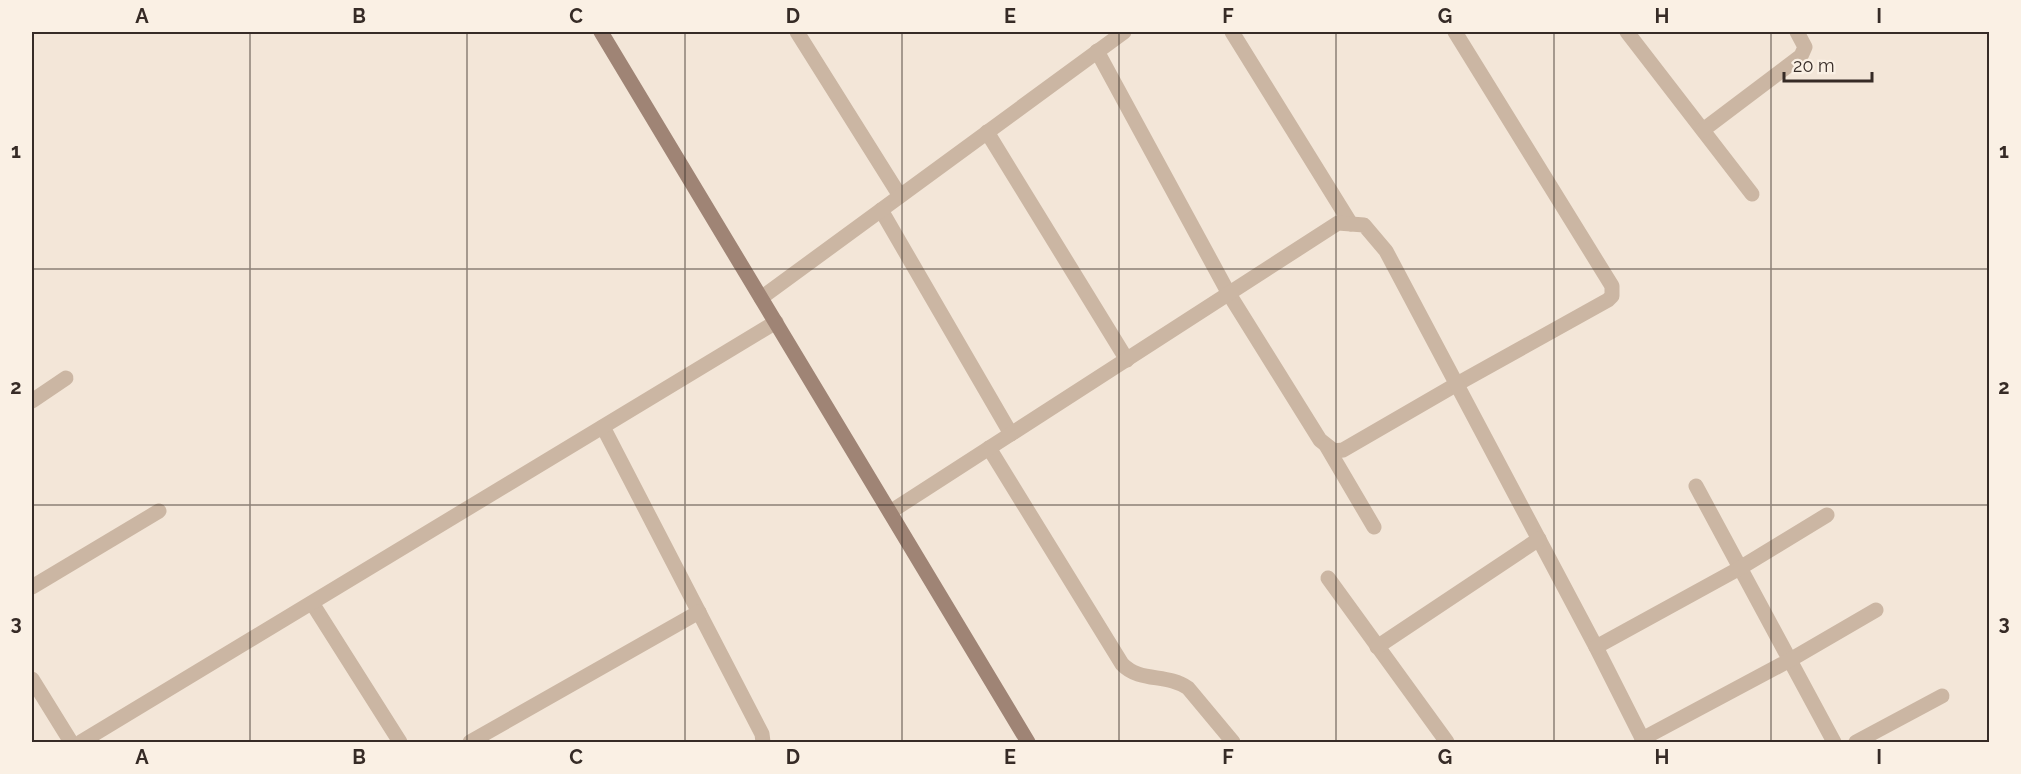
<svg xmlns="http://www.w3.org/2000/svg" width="2021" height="774" font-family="Raleway,sans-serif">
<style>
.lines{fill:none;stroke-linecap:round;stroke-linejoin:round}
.street{stroke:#cbb6a3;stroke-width:15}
.secondary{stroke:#9f8475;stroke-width:15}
.grid{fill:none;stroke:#362b26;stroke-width:1.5;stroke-opacity:0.55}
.neatline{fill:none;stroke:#362b26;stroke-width:2}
.grid-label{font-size:20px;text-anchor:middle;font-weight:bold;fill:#362b26}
</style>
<rect width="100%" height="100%" fill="#f3e6d8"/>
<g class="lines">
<!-- street -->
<g class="street">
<polyline points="797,32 900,196"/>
<polyline points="1232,32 1351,224"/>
<polyline points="1627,32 1752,194"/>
<polyline points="1097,51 1229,294 1320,440 1334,451 1343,450 1457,384 1608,300 1612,296 1612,286 1455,32"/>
<polyline points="1703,130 1801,56 1805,47 1797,32"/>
<polyline points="987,132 1127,360"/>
<polyline points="881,210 1011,434"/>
<polyline points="761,298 1124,32"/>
<polyline points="32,401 66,378"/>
<polyline points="603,427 762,734 763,742"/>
<polyline points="1327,447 1374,527"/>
<path d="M989 448 1122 664C1140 683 1167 673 1188 688L1233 742"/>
<polyline points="1696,486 1834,742"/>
<polyline points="890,512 1338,223 1364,225 1386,251 1596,647 1644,742"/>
<polyline points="1328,578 1447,742"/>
<polyline points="32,587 159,511"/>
<polyline points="312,603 400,742"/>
<polyline points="1377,647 1539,539"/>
<polyline points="1596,647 1740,568 1827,515"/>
<polyline points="32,679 71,742"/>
<polyline points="1642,739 1790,660 1876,610"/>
<polyline points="81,742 776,322"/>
<polyline points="470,742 699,612"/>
<polyline points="1856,742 1942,696"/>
</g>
<!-- secondary -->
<polyline class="secondary" points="601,32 1028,742"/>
</g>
<!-- grid -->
<path class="grid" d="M250 32V742M467 32V742M685 32V742M902 32V742M1119 32V742M1336 32V742M1554 32V742M1771 32V742M32 269H1990M32 505H1990"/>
<!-- border -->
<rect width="2021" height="774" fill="none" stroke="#faf0e4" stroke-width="66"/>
<!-- scale -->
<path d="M1784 72v9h88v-9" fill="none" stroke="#362b26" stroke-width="3"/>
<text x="1793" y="72" font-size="18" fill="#362b26" stroke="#faf0e4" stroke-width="4.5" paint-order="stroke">20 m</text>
<rect x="33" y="33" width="1955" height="708" class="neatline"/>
<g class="grid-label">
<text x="142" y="23">A</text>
<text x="359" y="23">B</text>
<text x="576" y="23">C</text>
<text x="793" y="23">D</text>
<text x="1010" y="23">E</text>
<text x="1228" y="23">F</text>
<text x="1445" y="23">G</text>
<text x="1662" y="23">H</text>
<text x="1879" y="23">I</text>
<text x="16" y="158">1</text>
<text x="2004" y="158">1</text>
<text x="16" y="394">2</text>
<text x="2004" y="394">2</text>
<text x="16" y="630">3</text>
<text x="2004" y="630">3</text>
<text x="142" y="764">A</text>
<text x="359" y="764">B</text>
<text x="576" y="764">C</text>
<text x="793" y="764">D</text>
<text x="1010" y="764">E</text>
<text x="1228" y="764">F</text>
<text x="1445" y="764">G</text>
<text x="1662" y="764">H</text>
<text x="1879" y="764">I</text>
</g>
</svg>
